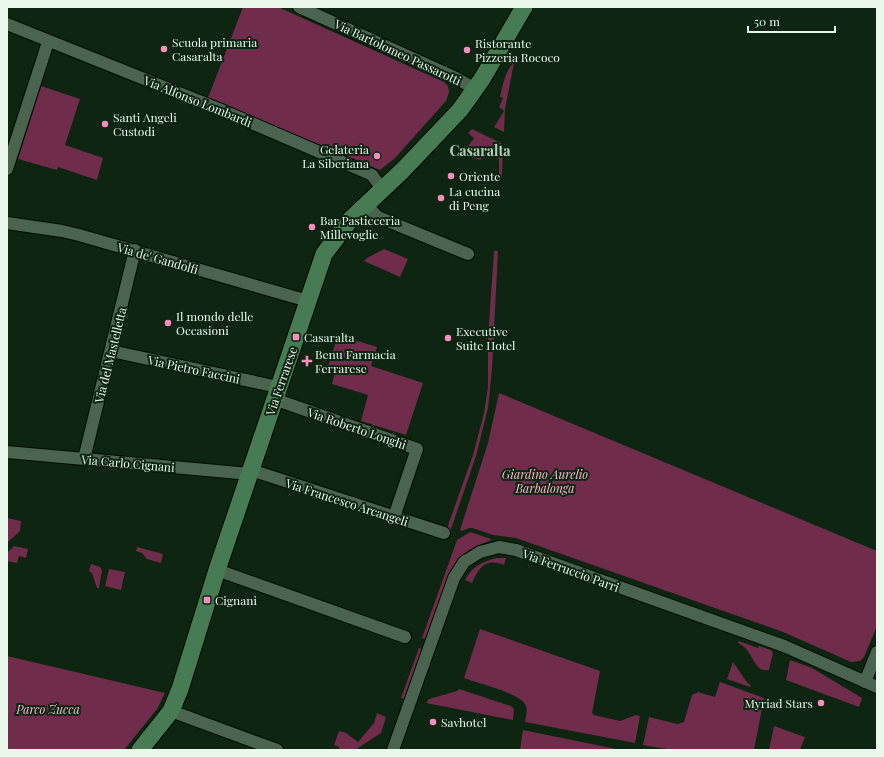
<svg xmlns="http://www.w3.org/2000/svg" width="884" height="757" font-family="'Playfair Display',serif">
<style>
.green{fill:#6f2c4b}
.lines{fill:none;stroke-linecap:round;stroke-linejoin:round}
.minor-casing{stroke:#000d01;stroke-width:14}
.secondary-casing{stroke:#000d01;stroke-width:19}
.minor{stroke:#4b644f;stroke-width:12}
.secondary{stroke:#477b53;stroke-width:17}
.poi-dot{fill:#fe8ebe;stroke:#0e2512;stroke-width:1.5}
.labels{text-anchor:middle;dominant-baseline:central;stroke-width:4;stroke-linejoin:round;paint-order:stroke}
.poi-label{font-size:12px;fill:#e9f8eb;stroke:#0e2512;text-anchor:start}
.street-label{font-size:12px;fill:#e9f8eb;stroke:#0e2512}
.park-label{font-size:12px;font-style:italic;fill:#fcbad4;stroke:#0e2512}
.quarter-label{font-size:14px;font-weight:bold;fill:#b4d0b8;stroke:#0e2512}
</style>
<rect width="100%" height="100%" fill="#0e2512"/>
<!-- green -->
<g class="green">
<polygon points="243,7 278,7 444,82 448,86 449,92 446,101 395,158 380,170 208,98"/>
<path d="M514 63 505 109 504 132 494 127 504 111 499 107 503 98 500 97C502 88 506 68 514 63Z"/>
<polygon points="41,86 80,99 65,145 103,158 97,180 58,167 57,170 18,159"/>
<polygon points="472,129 503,144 502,177 499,176 499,159 486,154 480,160 463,153 474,138 468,133"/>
<polygon points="384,249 408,259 400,277 364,261 367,258"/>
<polygon points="494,251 498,251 492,369 488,408 476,456 450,532 446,531 473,455 484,413 488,387 488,338"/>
<polygon points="338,335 377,347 371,366 423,383 406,435 361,421 368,395 332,384 335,372 327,369"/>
<polygon points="499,393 877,551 877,626 864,657 860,661 851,662 783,632 516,538 493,535 472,528 469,528 462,531 460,530 488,443"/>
<polygon points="7,518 21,521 20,531 7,543"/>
<path d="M470 532 491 539V540C487 542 483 543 479 545 465 551 456 561 449 573L425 639 422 638 457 540Z"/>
<polygon points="14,546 28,549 26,558 19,556 17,563 7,561 7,553"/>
<polygon points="137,547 163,554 161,563 147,559 142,553 136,551"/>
<path d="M497 558H506L504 565C486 558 479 567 472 583L465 580C472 567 483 561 497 558Z"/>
<polygon points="91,564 100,567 102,570 99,588 97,588 92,573 89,571"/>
<polygon points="109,569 125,572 121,590 105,586"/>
<path d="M480 629 600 671 592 713 594 715 620 721 636 715 640 716 635 743 525 722C526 716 528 710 525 704 519 693 477 683 464 678Z"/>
<path d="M739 641 758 648 759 646 771 650 773 653 769 670C756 673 753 656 746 649 744 646 741 645 738 643Z"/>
<polygon points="419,648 422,649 404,699 401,698"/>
<polygon points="7,656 165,693 157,709 124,750 7,750"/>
<polygon points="790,660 812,668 862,698 859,707 786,680"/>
<polygon points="733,662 746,681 751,686 750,687 727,679"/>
<polygon points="720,682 764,698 754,750 672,750 643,745 649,717 678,724 684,722 692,695 698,692 715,697"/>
<polygon points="459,689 511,706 514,709 513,720 426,703 429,699 457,691"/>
<polygon points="377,713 386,717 381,733 355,750 339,750 339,747 334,745 339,731 346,733 358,742 374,723"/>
<polygon points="774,726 805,737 800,750 769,750"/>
<polygon points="523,730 621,750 520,750"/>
</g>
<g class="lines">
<!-- minor casing -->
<g class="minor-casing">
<g id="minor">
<polyline points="299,7 456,78 475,89"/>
<polyline points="7,24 219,109 368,173 372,175 382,189"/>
<polyline points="7,169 48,42"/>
<polyline points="366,205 378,217 468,254"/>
<polyline points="7,223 62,231 79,235 308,301"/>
<polyline points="111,351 278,387"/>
<polyline points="274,399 417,449 394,517"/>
<polyline points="7,452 250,474"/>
<polyline points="84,459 135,250"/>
<polyline points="251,470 444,533"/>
<polyline points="217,570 405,637"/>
<polyline points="865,682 877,652"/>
<polyline points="171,711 277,750"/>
<polyline points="393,750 454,578 464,562 480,552 499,547 516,550 784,646 877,687"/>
</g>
</g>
<!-- secondary casing -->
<g class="secondary-casing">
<polyline id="secondary" points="140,750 171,711 180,689 217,570 324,254 350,220 403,170 460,110 482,79 524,7"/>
</g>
<!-- minor -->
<use href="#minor" class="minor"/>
<!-- secondary -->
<use href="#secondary" class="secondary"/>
</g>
<!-- markers -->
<g class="poi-dot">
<circle cx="164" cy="49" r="4"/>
<circle cx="467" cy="50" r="4"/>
<circle cx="105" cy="124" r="4"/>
<circle cx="377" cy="156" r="4"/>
<circle cx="451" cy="176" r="4"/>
<circle cx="441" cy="198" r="4"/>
<circle cx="312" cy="227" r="4"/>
<circle cx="168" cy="323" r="4"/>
<rect x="292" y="333" width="8" height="8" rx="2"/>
<circle cx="448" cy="338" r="4"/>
<path d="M305 355h4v4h4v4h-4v4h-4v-4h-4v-4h4z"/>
<rect x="203" y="596" width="8" height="8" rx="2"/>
<circle cx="821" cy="703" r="4"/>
<circle cx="433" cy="722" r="4"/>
</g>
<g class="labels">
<!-- poi labels -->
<g class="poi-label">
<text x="172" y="42">Scuola primaria<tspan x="172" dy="14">Casaralta</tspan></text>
<text x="475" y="43">Ristorante<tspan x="475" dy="14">Pizzeria Rococo</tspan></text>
<text x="113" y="117">Santi Angeli<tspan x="113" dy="14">Custodi</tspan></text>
<text x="369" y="149" text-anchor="end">Gelateria<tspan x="369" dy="14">La Siberiana</tspan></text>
<text x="459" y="176">Oriente</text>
<text x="449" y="191">La cucina<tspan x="449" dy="14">di Peng</tspan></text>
<text x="320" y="220">Bar Pasticceria<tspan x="320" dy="14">Millevoglie</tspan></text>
<text x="176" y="316">Il mondo delle<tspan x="176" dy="14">Occasioni</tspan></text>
<text x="456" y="331">Executive<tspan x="456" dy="14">Suite Hotel</tspan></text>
<text x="304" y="337">Casaralta</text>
<text x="315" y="354">Benu Farmacia<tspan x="315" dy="14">Ferrarese</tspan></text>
<text x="215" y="600">Cignani</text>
<text x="813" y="703" text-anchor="end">Myriad Stars</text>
<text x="441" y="722">Savhotel</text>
</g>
<!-- street labels -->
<g class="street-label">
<text transform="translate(398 52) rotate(25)">Via Bartolomeo Passarotti</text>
<text transform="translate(198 101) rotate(22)">Via Alfonso Lombardi</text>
<text transform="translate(158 258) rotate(16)">Via de' Gandolfi</text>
<text transform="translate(110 355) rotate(-76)">Via del Mastelletta</text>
<text transform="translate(194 369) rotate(12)">Via Pietro Faccini</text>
<text transform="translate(281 381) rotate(-71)">Via Ferrarese</text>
<text transform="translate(357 428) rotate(19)">Via Roberto Longhi</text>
<text transform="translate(128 463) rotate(5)">Via Carlo Cignani</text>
<text transform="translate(347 502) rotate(18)">Via Francesco Arcangeli</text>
<text transform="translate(571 570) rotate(20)">Via Ferruccio Parri</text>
</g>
<!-- park labels -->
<g class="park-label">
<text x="545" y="474">Giardino Aurelio<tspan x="545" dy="14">Barbalonga</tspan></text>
<text x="48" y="709">Parco Zucca</text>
</g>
<!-- quarter labels -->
<g class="quarter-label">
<text x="480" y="150">Casaralta</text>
</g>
</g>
<!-- border -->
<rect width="884" height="757" fill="none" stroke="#e9f8eb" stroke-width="16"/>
<!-- scale -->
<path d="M748 26v6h87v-6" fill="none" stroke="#e9f8eb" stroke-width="2"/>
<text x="754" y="26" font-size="12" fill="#e9f8eb" stroke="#0e2512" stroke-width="3" paint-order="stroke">50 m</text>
</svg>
